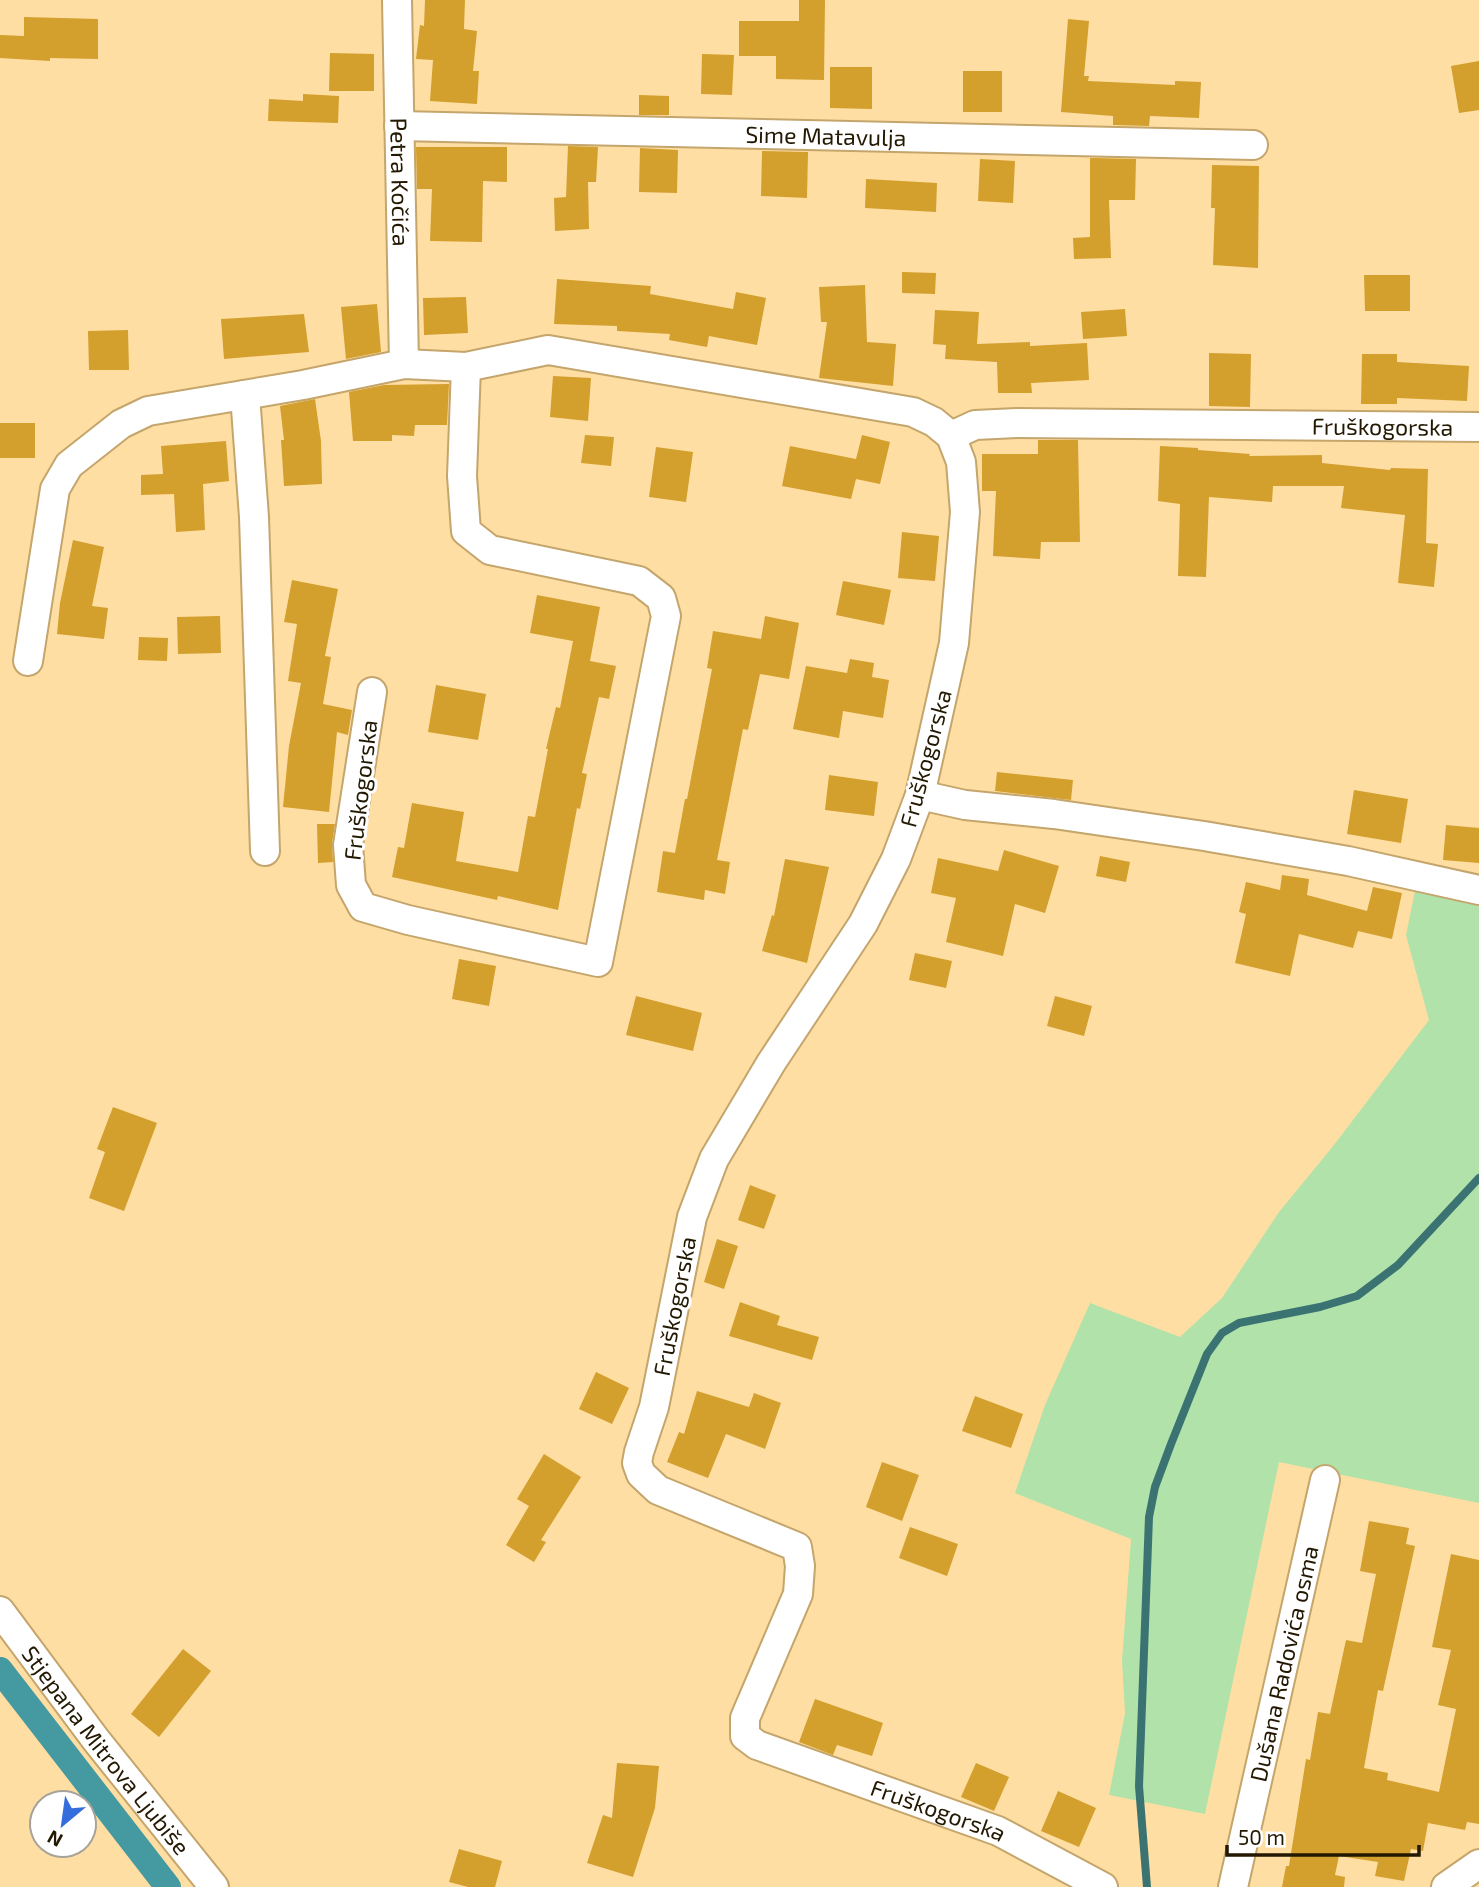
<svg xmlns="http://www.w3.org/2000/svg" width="1479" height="1887" font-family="'Exo 2',sans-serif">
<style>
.green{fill:#b0e2aa}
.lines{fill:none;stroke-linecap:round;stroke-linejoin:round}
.stream{stroke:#3a7371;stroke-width:8}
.canal{stroke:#449aa0;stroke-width:26}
.building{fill:#d39f2d}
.minor-casing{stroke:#c4a56c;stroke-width:32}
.minor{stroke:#fff;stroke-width:28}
.labels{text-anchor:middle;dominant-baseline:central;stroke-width:6;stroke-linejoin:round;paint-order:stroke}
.street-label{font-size:23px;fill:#231802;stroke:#fff}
</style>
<rect width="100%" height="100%" fill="#ffdea3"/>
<!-- green -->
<polygon class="green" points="1415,891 1479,905 1479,1503 1279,1462 1205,1814 1109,1795 1125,1713 1122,1661 1131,1539 1015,1493 1045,1405 1090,1303 1180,1337 1222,1298 1279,1212 1334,1145 1429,1020 1406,935"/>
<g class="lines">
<!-- stream -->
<polyline class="stream" points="1147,1887 1139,1786 1149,1517 1155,1487 1171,1444 1207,1354 1222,1333 1239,1323 1320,1307 1357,1296 1398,1265 1479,1178"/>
<!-- canal -->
<polyline class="canal" points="0,1670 168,1887"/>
</g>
<!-- building -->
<g class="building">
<polygon points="425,0 465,0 464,29 477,31 473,71 479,71 477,104 430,101 433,60 416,59 420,25 424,26"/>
<polygon points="799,0 825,0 824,80 776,79 776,56 739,56 739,21 799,21"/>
<polygon points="24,17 98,19 98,59 50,58 50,61 0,58 0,35 24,36"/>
<polygon points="1068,19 1089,21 1084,76 1089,76 1088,81 1175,85 1175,81 1201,82 1199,118 1150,116 1149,126 1113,125 1113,116 1061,112"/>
<polygon points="330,53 374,54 374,91 329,91"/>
<polygon points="702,54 734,55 732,95 701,94"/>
<polygon points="1479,61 1479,110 1459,113 1451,66"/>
<polygon points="830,67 872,67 872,109 830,108"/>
<rect x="963" y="71" width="39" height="41"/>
<polygon points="303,94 339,96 338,123 268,121 269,99 303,101"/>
<polygon points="639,95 669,96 669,115 639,115"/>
<polygon points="568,146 598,147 596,182 588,182 589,229 555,231 554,198 566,197"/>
<polygon points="416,147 507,147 507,182 483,181 482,242 430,241 432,189 417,189"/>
<polygon points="640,148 678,150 677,193 639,192"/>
<polygon points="762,151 808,152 807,198 761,196"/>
<polygon points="1094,158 1136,159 1135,200 1109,200 1111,258 1074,259 1073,238 1090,237 1090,158"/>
<polygon points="980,159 1015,161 1013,203 978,201"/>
<polygon points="1212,165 1259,166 1258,268 1213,265 1215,208 1211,208"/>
<polygon points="866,179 937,183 936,212 865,208"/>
<polygon points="902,272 936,273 935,294 902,293"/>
<polygon points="1364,275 1410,275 1410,311 1365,311"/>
<polygon points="557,279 651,286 650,294 733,309 736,292 766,298 757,345 709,336 707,347 669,340 670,334 617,331 617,326 554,324"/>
<polygon points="865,285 867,342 896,344 893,386 819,378 827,322 821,322 819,287"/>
<polygon points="466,297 468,333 424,335 423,298"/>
<polygon points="377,304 381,352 346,359 341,307"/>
<polygon points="1125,309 1127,336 1083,339 1081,312"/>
<polygon points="935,310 979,312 977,344 1030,342 1030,346 1087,343 1089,380 1031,383 1032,393 998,393 997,362 945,359 946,345 933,344"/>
<polygon points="304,314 309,352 224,359 221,319"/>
<polygon points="128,330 129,370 89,370 88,331"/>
<polygon points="1209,353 1251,354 1250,407 1209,406"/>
<polygon points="1362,354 1397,354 1397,362 1469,366 1467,401 1397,398 1397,404 1361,404"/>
<polygon points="553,376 591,378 588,421 550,417"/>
<polygon points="449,384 447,425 415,425 414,436 392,435 392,441 353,441 349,392 384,385"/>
<polygon points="315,399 321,441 322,484 284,486 281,440 284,440 280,406"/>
<rect x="0" y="423" width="35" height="35"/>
<polygon points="585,435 614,437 611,466 581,463"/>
<polygon points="862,435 890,442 880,484 856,479 851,499 782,486 790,446 856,459"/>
<polygon points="1038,440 1078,440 1080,542 1041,542 1040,559 993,556 996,491 982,491 982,454 1038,454"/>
<polygon points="226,441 229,481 203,484 205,530 176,532 174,494 141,495 141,475 163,474 161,446"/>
<polygon points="1160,446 1198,448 1198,450 1250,454 1249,456 1322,455 1322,463 1390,470 1391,468 1428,469 1426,543 1438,544 1434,587 1398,583 1405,515 1341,508 1344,486 1273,486 1272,502 1209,497 1206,577 1178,576 1180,504 1158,501"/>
<polygon points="656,447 693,452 686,502 649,497"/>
<polygon points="902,532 939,536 935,581 898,578"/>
<polygon points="73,540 104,547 92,606 108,608 104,639 57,634 60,603"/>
<polygon points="292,580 338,589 325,656 331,657 323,704 352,710 348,735 337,732 329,812 283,807 289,746 301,683 288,681 297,624 284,622"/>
<polygon points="843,581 891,590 884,625 836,615"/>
<polygon points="537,595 600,607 590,661 616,666 609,699 599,697 582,773 587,774 580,809 577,808 558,910 498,896 497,900 392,877 398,847 404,848 412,803 464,812 456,861 518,872 528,816 535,817 548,749 546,749 556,707 560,708 573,641 530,633"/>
<polygon points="220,616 221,653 178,654 177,617"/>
<polygon points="765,616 799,623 789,679 760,674 748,730 743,729 717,860 730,862 725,894 705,890 704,900 657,892 663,851 675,853 685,799 687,799 712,669 707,668 713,631 761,639"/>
<polygon points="139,637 168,638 167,661 138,660"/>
<polygon points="850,659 874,663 872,677 889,680 883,718 843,711 839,738 793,729 806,666 847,673"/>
<polygon points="436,685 486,694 478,740 428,732"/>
<polygon points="997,772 1073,780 1071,800 995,791"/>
<polygon points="829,775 878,782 874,816 825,810"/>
<polygon points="1354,790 1408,799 1401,843 1347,834"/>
<polygon points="317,824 335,824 332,843 333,862 318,863"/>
<polygon points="1446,825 1479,828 1479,863 1443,860"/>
<polygon points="1004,850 1059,866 1045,913 1015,904 1003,956 946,942 956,898 931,893 938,858 998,871"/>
<polygon points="1100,856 1130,862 1126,882 1096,876"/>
<polygon points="785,859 829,867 807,963 762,951 772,915 774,916"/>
<polygon points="1282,875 1309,879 1307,895 1367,911 1373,887 1402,893 1392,939 1358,931 1353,948 1299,934 1290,976 1235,963 1246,914 1239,912 1246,882 1280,890"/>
<polygon points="915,953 952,961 946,988 909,980"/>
<polygon points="459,959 496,966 489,1006 452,999"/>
<polygon points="636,996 702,1013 693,1051 626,1035"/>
<polygon points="1055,996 1092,1006 1084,1036 1047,1026"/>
<polygon points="113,1107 157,1123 124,1211 89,1198 105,1152 97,1149"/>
<polygon points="750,1185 776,1195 764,1229 738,1220"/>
<polygon points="717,1239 738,1246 724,1289 704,1282"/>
<polygon points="740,1302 780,1316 777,1325 819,1337 812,1360 729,1336"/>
<polygon points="596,1372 629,1388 612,1424 579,1409"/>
<polygon points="697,1391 749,1407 754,1393 781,1403 765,1449 726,1434 708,1478 667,1462 679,1432 684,1434"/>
<polygon points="975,1396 1023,1414 1011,1448 962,1431"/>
<polygon points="544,1454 581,1477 541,1540 546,1542 534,1562 506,1545 529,1506 517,1499"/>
<polygon points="882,1462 919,1475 902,1521 866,1507"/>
<polygon points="1369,1521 1409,1528 1406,1544 1415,1546 1383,1691 1378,1690 1364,1768 1388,1773 1387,1780 1439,1792 1456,1709 1438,1705 1451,1650 1432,1647 1451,1554 1479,1560 1479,1824 1467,1822 1465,1830 1428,1823 1423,1851 1411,1849 1404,1881 1375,1876 1378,1862 1339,1856 1335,1875 1345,1877 1344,1887 1282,1887 1286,1866 1289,1866 1306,1759 1310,1760 1318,1712 1330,1714 1346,1640 1362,1643 1376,1574 1360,1571"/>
<polygon points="910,1527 958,1544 947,1576 899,1558"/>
<polygon points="183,1649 211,1671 159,1737 131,1714"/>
<polygon points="815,1699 883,1723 872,1756 837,1745 833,1755 799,1742"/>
<polygon points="617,1763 659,1766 655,1808 633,1877 587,1863 603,1815 612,1818"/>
<polygon points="976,1763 1009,1777 994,1811 961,1797"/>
<polygon points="1058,1791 1096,1808 1079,1847 1041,1831"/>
<polygon points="459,1849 502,1861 495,1887 468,1887 449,1882"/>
</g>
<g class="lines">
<!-- minor casing -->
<g class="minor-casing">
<g id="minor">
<path id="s1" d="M397 0 404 364"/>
<path id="s2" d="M399 126 1253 145"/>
<polyline points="245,395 254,517 265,851"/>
<path id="s3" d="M951 436 975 425 1017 423 1479 427"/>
<path id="s4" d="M28 661 55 489 69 465 121 424 148 411 303 385 404 364 466 367 548 350 913 412 934 422 951 436 961 462 965 512 954 643 920 795 896 859 863 924 771 1063 714 1159 692 1217 654 1407 639 1452 637 1463 641 1474 658 1490 797 1547 800 1566 798 1594 745 1718V1736L757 1745 998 1831 1103 1887"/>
<polyline points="372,692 348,845 351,885 363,907 408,920 598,962 666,616 661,598 639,581 490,550 466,531 462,476 466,367"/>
<polyline points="920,795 965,805 1054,814 1204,836 1348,861 1479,890"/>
<path id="s5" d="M0 1611 96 1740 214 1887"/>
<path id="s6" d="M1233 1887 1325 1480"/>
<polyline points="1446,1887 1479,1864"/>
</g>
</g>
<!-- minor -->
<use href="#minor" class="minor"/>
</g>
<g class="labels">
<!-- street labels -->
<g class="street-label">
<text stroke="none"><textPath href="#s2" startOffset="427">Sime Matavulja</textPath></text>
<text stroke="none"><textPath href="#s1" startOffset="182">Petra Kočića</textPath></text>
<text stroke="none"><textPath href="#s3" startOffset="434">Fruškogorska</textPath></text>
<text transform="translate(925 758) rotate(-75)">Fruškogorska</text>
<text transform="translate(360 790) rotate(-83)">Fruškogorska</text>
<text transform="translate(674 1306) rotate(-79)">Fruškogorska</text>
<text stroke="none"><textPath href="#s6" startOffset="229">Dušana Radovića osma</textPath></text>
<text stroke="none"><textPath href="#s5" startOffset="175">Stjepana Mitrova Ljubiše</textPath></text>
<text stroke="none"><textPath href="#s4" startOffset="2812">Fruškogorska</textPath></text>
</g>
</g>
<!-- north arrow -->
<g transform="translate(63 1824) rotate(209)"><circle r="33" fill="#ffffff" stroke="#a7a39a" stroke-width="2"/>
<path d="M0-5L12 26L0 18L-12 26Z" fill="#356edc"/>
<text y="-10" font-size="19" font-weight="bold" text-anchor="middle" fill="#231802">N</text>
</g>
<!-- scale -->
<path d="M1227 1845v10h192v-10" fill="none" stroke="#231802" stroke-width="3.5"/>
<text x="1238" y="1845" font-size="21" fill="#231802" stroke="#ffffff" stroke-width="5" paint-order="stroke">50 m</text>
</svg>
